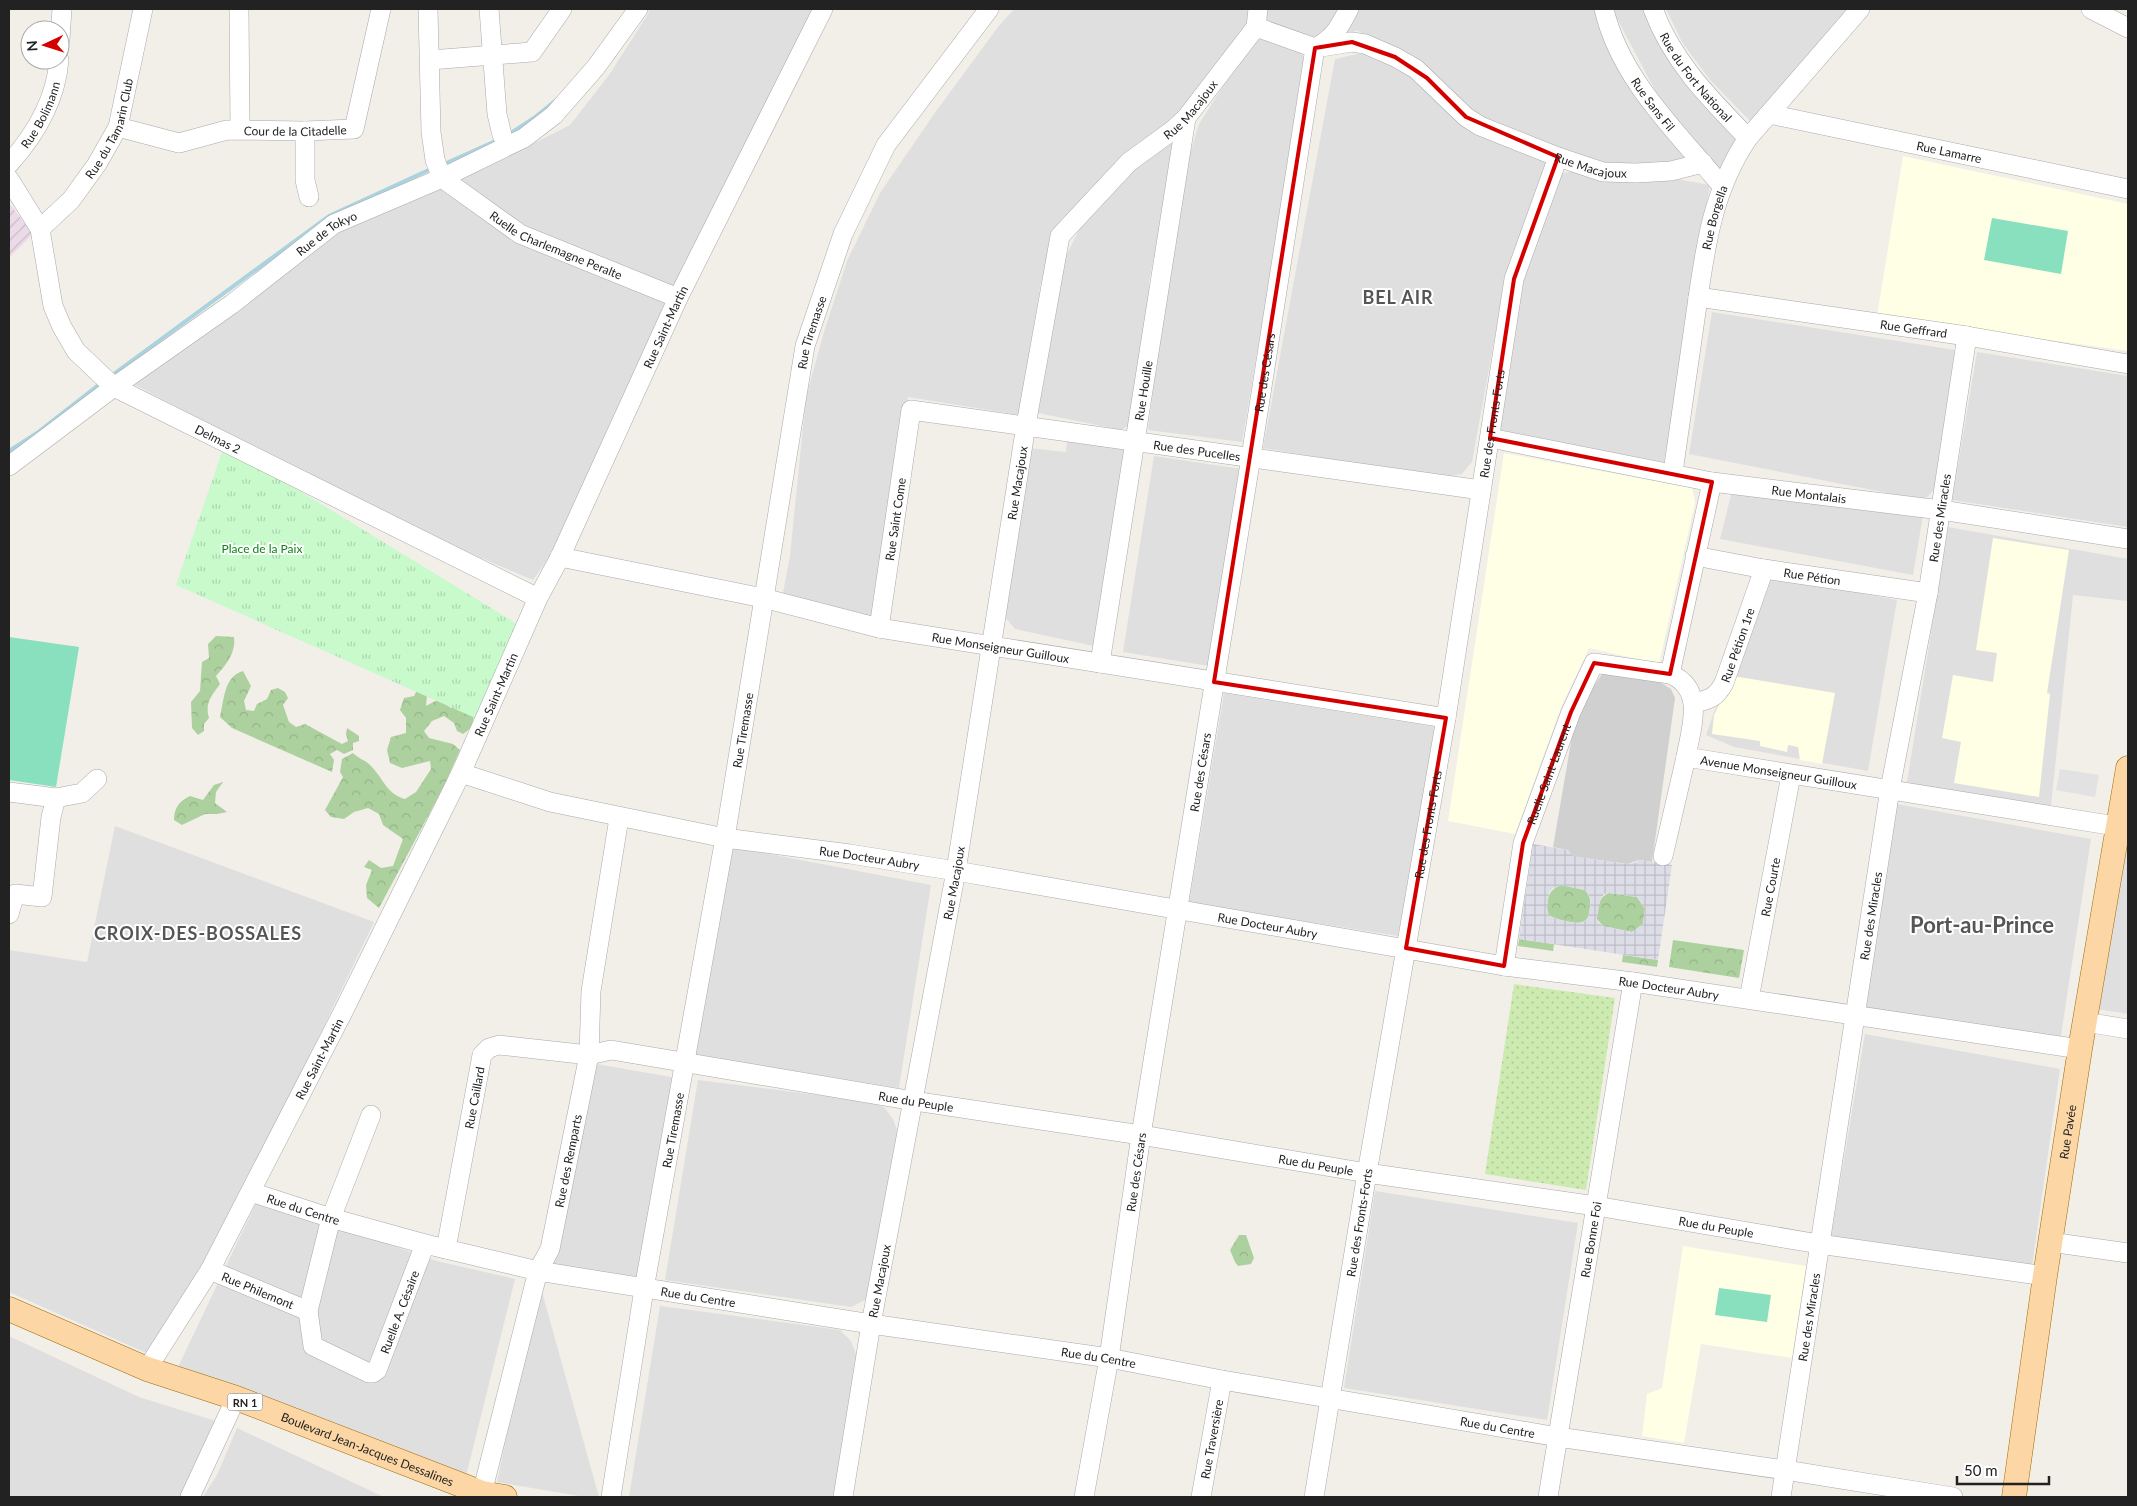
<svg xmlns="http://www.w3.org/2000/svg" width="2137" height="1506" font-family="Lato,sans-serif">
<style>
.residential{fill:#e0dfdf}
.industrial{fill:url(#industrial-furrows)}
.education{fill:#ffffe5}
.religious{fill:#d0d0d0}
.grass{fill:url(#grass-dots)}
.forest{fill:url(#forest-crowns)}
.park{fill:url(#park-tufts)}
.pitch{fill:#88e0be}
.parking{fill:#e2e2e2}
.plaza{fill:url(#plaza-grid);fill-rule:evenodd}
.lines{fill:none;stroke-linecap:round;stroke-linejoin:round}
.stream{stroke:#aad3df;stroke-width:4}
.minor-casing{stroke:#a9a9a9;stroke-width:20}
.major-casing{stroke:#a06b00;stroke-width:25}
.minor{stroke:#fff;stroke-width:19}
.major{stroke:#fcd6a4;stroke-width:24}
.marked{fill:none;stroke:#d40000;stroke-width:4;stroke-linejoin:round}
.labels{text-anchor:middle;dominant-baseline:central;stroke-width:4;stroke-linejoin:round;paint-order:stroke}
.shield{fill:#fff;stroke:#646464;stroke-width:1}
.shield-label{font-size:11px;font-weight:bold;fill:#222}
.street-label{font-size:12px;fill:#222;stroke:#fff}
.park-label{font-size:12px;fill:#0c8416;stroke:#fff}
.district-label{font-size:18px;font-weight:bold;letter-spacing:1px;fill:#555;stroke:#fff}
.town-label{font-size:22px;font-weight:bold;fill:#555;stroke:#fff}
</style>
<defs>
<pattern id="industrial-furrows" width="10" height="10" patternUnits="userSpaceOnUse" patternTransform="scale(1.25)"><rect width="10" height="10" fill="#ebdbe8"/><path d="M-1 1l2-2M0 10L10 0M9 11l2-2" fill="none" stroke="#c9bcc7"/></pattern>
<pattern id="grass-dots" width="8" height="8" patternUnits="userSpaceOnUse" patternTransform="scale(1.25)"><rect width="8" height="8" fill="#cdebb0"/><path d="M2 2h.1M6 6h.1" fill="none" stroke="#b0c997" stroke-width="1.8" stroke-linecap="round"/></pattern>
<pattern id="forest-crowns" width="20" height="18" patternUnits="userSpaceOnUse" patternTransform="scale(1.25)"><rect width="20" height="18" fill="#add19e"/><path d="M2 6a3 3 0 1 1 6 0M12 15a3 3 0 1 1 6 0" fill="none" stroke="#95b388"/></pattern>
<pattern id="park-tufts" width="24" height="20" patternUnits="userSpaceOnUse" patternTransform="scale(1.25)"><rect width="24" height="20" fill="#c8facc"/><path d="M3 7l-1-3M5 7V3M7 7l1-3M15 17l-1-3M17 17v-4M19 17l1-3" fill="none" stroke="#acd6af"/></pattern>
<pattern id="plaza-grid" width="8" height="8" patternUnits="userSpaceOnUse" patternTransform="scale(1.25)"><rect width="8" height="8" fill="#dddde8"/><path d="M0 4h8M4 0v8" fill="none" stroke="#bdbdc7"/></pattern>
</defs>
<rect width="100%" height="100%" fill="#f2efe9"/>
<!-- residential -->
<g class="residential">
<polygon points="649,9 815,9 558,545 533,580 408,527 133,384 338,228 483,169 570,125 609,75 648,14"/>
<polygon points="1014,9 1339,9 1336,17 1319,38 1251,19 1198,97 1150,142 1113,166 1061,230 1041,282 1019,415 908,397 877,619 789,602 783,593 790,556 806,397 824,332 847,261 880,193 934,114 998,27"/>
<polygon points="1355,9 1599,9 1687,157 1679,168 1608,168 1475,116 1388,47 1356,30 1347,37 1336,35"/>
<polygon points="1612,9 1645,9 1740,137 1720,169 1659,98"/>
<polygon points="1666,9 1851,9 1752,123 1710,80 1682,42"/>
<polygon points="1258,32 1301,52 1306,63 1242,442 1148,430 1172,245 1186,166 1199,124"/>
<polygon points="1366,52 1421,78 1550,162 1507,270 1472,462 1462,474 1442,478 1263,448 1335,59"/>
<polygon points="1177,138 1149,282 1148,319 1129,425 1121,430 1038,413 1038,385 1063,262 1082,224 1108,194 1150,157"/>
<polygon points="1574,171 1665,177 1710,185 1664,462 1500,432 1522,273 1558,174"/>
<polygon points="1712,312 1955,350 1934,490 1924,500 1689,454"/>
<polygon points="1977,352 2128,376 2128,527 1952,500"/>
<polygon points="1067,439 1125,449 1094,646 1015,629 1001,612 1028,448 1066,452"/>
<polygon points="1154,456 1242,469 1209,666 1123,652"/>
<polygon points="1733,487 1923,515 1913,575 1720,539"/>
<polygon points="1948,527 2128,559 2128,601 2073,595 2050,815 1907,782"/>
<polygon points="1768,576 1897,600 1868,771 1734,747 1706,735 1714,712 1730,680"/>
<polygon points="1224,693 1436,727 1398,936 1189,903"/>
<polygon points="1891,803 2091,839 2060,1042 1862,1007"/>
<polygon points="115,826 374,922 279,1120 153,1356 9,1292 9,950 87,962"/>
<polygon points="2123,843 2128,844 2128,1014 2097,1009"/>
<polygon points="728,846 931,885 899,1088 695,1055"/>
<polygon points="1865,1034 2060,1069 2032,1267 1831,1236"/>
<polygon points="585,1062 677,1078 639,1291 539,1274"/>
<polygon points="698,1080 866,1101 884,1107 893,1119 898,1133 871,1283 865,1300 851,1307 665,1280"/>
<polygon points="1375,1191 1578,1223 1547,1420 1344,1388"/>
<polygon points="258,1199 437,1261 515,1279 466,1476 178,1367"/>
<polygon points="539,1281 599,1497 585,1497 497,1482"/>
<polygon points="660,1306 840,1330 851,1341 856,1354 857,1374 835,1497 629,1497"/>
<polygon points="9,1336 139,1397 219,1422 184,1497 9,1497"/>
<polygon points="237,1428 384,1497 203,1497 217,1475"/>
</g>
<!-- industrial -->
<polygon class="industrial" points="9,203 33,234 9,258"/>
<!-- education -->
<g class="education">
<polygon points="1903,156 2128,204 2128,351 1877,316"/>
<polygon points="1504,453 1692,488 1695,502 1659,664 1589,648 1561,707 1515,834 1448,821"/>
<polygon points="1993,538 2069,550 2047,693 2050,694 2039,797 1954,783 1961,742 1942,738 1953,675 1993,682 1997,653 1976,650"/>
<polygon points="1733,676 1835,693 1822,764 1800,760 1798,747 1788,745 1787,752 1760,746 1760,741 1712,734 1714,715"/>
<polygon points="1683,1246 1806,1266 1792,1358 1701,1344 1684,1443 1642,1436 1647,1394 1662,1388"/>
</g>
<!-- religious -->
<polygon class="religious" points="1607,671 1657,680 1671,689 1675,698 1652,862 1639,860 1628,864 1577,857 1571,854 1568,850 1553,847 1576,713 1602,674"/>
<!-- grass -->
<polygon class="grass" points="1514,984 1615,998 1586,1190 1485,1174"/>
<!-- forest -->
<g class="forest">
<path d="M216 636 234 637C236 653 226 665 216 676L220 684C211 697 205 702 209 718L204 724V731L198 735 192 728 191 702 200 691 202 662 209 658 208 644Z"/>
<path d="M243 671 251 686 244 701 246 710 254 711 257 704 267 699 271 690 278 688 285 692 288 698 283 705 289 722 296 727 305 724 342 744 348 741 346 734 347 728 359 736V741L353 743V750L344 754 337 750 330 754 334 760 332 772 232 728 220 717C224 700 224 676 243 671Z"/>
<path d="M419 687 427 695 426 706 439 699 451 708 467 697 474 706C474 718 474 728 463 734L457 731 454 723 444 716 432 721 424 731 429 738 453 744 460 750 443 788 379 908 367 898 366 885 372 870 364 867 369 860 381 868 393 866 403 839 383 825 379 814 368 808 354 812 344 819 331 817 325 810 343 777 340 772 342 759 353 753C358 758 364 760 369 764 383 777 386 794 405 799L416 792 431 769 430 761 402 768 390 763 387 750 391 737 406 733V718L400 710 404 698 414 696Z"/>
<path d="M223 782 216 792 215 803 227 812 217 814H205L182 825 174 820C174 808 179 801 190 796L203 800 214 785Z"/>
<path d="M1561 885 1585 890C1590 896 1591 900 1590 908 1589 912 1589 916 1587 919 1579 928 1557 919 1548 915 1546 902 1547 890 1561 885Z"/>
<path d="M1609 893 1637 897 1645 909 1643 924 1632 932 1603 926 1597 919C1598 909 1598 897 1609 893Z"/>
<polygon points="1519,939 1554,944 1553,951 1518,946"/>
<polygon points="1673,940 1744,950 1739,978 1669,967"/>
<polygon points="1623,955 1658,960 1657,967 1622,962"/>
<polygon points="1239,1235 1246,1235 1254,1258 1251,1264 1238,1266 1235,1262 1230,1250"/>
</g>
<!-- park -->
<polygon class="park" points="223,449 285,482 532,633 482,721 176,585"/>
<!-- pitch -->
<g class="pitch">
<polygon points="1992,218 2068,231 2061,274 1984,260"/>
<polygon points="9,637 79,647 56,787 9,780"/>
<polygon points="1719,1288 1771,1295 1767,1322 1715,1315"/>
</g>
<!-- parking -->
<polygon class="parking" points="2060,769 2099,775 2095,797 2056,790"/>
<!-- plaza -->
<path class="plaza" d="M1533 844 1568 850 1571 854 1577 857 1628 864 1635 863 1639 860 1672 865 1658 960 1519 939ZM1561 885 1585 890 1589 895 1591 901 1588 918 1584 922 1577 923 1556 919 1549 915 1547 908 1549 893 1553 888ZM1609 893 1637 897 1645 909 1643 924 1632 932 1603 926 1599 923 1597 919 1600 901 1604 894Z"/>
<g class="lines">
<!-- stream -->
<g class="stream">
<polyline points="508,135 534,118 555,101"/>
<polyline points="442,165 500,139"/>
<polyline points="111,376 329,216 433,168"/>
<polyline points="9,451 37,433 101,383"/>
</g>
<!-- minor casing -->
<g class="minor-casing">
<g id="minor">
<polyline points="239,9 240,129"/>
<path id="s1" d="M428 9 431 132 435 160 442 178 520 234 678 298"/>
<polyline points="489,9 497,114 502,135"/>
<path id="s2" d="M1604 9C1620 79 1677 132 1722 186"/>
<path id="s3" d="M1653 9C1672 61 1710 99 1748 138"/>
<polyline points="2091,9 2128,28"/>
<polyline points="1256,27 1258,9"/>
<polyline points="60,39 62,9"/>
<path d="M1317 47C1335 37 1339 27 1349 9"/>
<polyline points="430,60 532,52 562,9"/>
<path id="s4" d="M1769 114 2128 189"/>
<path id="s5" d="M118 127 179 143 227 130 305 131 354 129 381 9"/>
<polyline points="305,131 305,180 309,197"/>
<path id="s6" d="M9 164C35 135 56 99 59 60"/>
<path id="s7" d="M9 179 40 229 53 306 62 327 76 351 114 387 538 598"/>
<path id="s8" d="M40 229 71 200 97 164 118 127 143 9"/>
<path id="s9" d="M1698 297 1967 336 2128 364"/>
<path id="s10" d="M1490 438 1712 482 1941 510 2128 539"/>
<path id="s11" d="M9 466 114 387 232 304 334 224 442 178 524 138 554 115 596 67 638 9"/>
<path id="s12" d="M1673 472C1680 424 1687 375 1694 326 1704 258 1709 196 1748 138L1860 9"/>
<path id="s13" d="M1712 482 1670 674C1706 689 1691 728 1686 757L2128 828"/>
<path id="s14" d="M1695 556 1764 569 1928 593"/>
<path id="s15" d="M560 557 763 598 879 628 1446 718"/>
<path id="s16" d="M879 628 911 410 1481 490"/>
<path id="s17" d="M1100 663 1186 118"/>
<path id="s18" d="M1693 703C1709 700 1716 698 1724 683L1764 569"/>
<path id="s19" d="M461 773 550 802 725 838 850 854 956 871 1504 966 1633 982 2080 1049"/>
<polyline points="9,792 56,798 82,793 97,779"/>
<polyline points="1663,856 1686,757"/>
<polyline points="9,914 15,894 42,897 51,817 56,798"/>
<path id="s20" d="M1504 966 1523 843 1571 712 1594 663 1670 674"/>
<path id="s21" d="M1749 999 1791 775"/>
<polyline points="2085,1022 2128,1029"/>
<path id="s22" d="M371 1115 331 1218 308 1311 313 1346 369 1373H373L377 1370 425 1244"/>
<path id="s23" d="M251 1192 331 1218 425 1244 538 1271 871 1324 1109 1358 1222 1380 1558 1437 1785 1470 1953 1497"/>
<polyline points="2050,1242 2128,1253"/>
<path id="s24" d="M446 1249 482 1055 489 1048 499 1045 589 1055 611 1050 914 1101 1141 1135 1367 1173 1596 1206 1819 1244 2045 1276"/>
<path id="s25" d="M210 1270 308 1311"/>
<path id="s26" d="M147 1369 210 1270 343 1012 461 773 538 598 560 557 678 298 823 9"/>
<polyline points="190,1497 236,1398"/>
<path id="s27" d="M481 1497 538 1271 550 1249 589 1055 591 991 619 818"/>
<path id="s28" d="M611 1497 644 1289 725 838 805 346 843 234 886 145 989 9"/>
<path id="s29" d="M843 1497 871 1324 956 871 1026 425 1060 236 1129 162 1173 130 1186 118 1256 27 1315 48 1352 42 1365 44 1395 57 1416 69 1466 117 1480 126 1558 157 1603 172 1636 173 1671 171 1703 163"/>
<path id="s30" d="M1084 1497 1109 1358 1141 1135 1251 457 1315 48"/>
<path id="s31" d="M1201 1497 1222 1380"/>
<path id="s32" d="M1314 1497 1367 1173 1446 718 1514 279 1558 157"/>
<path id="s33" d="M1548 1497 1633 982"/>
<path id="s34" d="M1781 1497 1890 789 1928 593 1967 336"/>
</g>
</g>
<!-- major casing -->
<g class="major-casing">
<g id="major">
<path id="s35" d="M9 1309 147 1369 236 1398 482 1493 505 1497"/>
<path id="s36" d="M2014 1497 2045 1276 2080 1049 2128 768"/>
</g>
</g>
<!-- minor -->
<use href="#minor" class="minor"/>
<!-- major -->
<use href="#major" class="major"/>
</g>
<!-- marked area -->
<path class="marked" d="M1352 42 1395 57 1427 78 1466 117 1558 157 1514 279 1490 438 1712 482 1670 674 1594 663 1571 712 1523 843 1504 966 1406 948 1446 718 1214 682 1315 48Z"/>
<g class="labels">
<!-- shield labels -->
<rect class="shield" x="227.5" y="1393.5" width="35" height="17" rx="4"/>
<g class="shield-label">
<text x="245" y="1402">RN 1</text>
</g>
<!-- street labels -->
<g class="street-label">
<text stroke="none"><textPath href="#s3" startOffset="81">Rue du Fort National</textPath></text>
<text stroke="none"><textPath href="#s2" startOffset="108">Rue Sans Fil</textPath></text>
<text stroke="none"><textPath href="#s29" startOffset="1462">Rue Macajoux</textPath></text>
<text stroke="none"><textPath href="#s6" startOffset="59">Rue Bolimann</textPath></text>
<text stroke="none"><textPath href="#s8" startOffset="125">Rue du Tamarin Club</textPath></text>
<text stroke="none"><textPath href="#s5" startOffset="181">Cour de la Citadelle</textPath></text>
<text stroke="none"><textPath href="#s4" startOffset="184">Rue Lamarre</textPath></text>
<text stroke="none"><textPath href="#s29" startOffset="1942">Rue Macajoux</textPath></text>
<text stroke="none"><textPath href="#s12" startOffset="258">Rue Borgella</textPath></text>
<text stroke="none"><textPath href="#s11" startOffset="394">Rue de Tokyo</textPath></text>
<text stroke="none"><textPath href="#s1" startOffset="304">Ruelle Charlemagne Peralte</textPath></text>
<text stroke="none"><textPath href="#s26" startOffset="1165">Rue Saint-Martin</textPath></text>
<text stroke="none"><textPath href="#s9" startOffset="218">Rue Geffrard</textPath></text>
<text stroke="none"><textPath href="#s28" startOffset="1182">Rue Tiremasse</textPath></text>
<text stroke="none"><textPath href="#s30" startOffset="1139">Rue des Césars</textPath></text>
<text stroke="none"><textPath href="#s17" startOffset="276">Rue Houille</textPath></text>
<text stroke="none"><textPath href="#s32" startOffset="1088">Rue des Fronts-Forts</textPath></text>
<text stroke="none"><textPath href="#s7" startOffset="356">Delmas 2</textPath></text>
<text stroke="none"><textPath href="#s16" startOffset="509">Rue des Pucelles</textPath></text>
<text stroke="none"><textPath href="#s29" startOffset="1029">Rue Macajoux</textPath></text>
<text stroke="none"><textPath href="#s10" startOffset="324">Rue Montalais</textPath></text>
<text stroke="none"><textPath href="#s34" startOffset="992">Rue des Miracles</textPath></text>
<text stroke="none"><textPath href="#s16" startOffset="110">Rue Saint Come</textPath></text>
<text stroke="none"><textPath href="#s14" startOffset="119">Rue Pétion</textPath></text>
<text stroke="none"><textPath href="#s18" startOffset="79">Rue Pétion 1re</textPath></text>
<text stroke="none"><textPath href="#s15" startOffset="450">Rue Monseigneur Guilloux</textPath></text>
<text stroke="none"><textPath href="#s26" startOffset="760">Rue Saint-Martin</textPath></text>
<text stroke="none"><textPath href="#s28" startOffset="778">Rue Tiremasse</textPath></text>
<text stroke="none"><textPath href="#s13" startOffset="384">Avenue Monseigneur Guilloux</textPath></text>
<text stroke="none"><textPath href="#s30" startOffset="734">Rue des Césars</textPath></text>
<text stroke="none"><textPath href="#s20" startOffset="198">Ruelle Saint-Laurent</textPath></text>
<text stroke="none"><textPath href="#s32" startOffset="682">Rue des Fronts-Forts</textPath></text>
<text stroke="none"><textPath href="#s19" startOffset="418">Rue Docteur Aubry</textPath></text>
<text stroke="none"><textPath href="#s29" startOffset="624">Rue Macajoux</textPath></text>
<text stroke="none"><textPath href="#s21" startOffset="114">Rue Courte</textPath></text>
<text stroke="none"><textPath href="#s34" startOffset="588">Rue des Miracles</textPath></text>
<text stroke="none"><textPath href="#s19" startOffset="822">Rue Docteur Aubry</textPath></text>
<text stroke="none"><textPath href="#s19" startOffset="1228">Rue Docteur Aubry</textPath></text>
<text stroke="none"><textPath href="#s26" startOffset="355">Rue Saint-Martin</textPath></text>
<text stroke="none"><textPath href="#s24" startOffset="154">Rue Caillard</textPath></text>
<text stroke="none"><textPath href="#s24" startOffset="640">Rue du Peuple</textPath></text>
<text stroke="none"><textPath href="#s28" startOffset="372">Rue Tiremasse</textPath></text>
<text stroke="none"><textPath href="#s36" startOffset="369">Rue Pavée</textPath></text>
<text stroke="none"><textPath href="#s27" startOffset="348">Rue des Remparts</textPath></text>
<text stroke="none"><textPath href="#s24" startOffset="1045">Rue du Peuple</textPath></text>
<text stroke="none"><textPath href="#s30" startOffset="329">Rue des Césars</textPath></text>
<text stroke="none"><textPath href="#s23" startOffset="55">Rue du Centre</textPath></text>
<text stroke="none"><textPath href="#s32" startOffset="278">Rue des Fronts-Forts</textPath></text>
<text stroke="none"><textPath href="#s24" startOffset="1450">Rue du Peuple</textPath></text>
<text stroke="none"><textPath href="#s33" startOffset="261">Rue Bonne Foi</textPath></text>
<text stroke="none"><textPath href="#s29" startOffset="219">Rue Macajoux</textPath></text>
<text stroke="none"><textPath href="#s25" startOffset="52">Rue Philemont</textPath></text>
<text stroke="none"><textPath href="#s23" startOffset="460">Rue du Centre</textPath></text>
<text stroke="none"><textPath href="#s22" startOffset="375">Ruelle A. Césaire</textPath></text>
<text stroke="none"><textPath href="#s34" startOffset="182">Rue des Miracles</textPath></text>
<text stroke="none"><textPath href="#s23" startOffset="865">Rue du Centre</textPath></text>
<text stroke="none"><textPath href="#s23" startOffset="1270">Rue du Centre</textPath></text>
<text stroke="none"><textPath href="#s31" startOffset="59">Rue Traversière</textPath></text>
<text stroke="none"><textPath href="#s35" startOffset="385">Boulevard Jean-Jacques Dessalines</textPath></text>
</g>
<!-- park labels -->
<g class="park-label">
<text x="262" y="548">Place de la Paix</text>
</g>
<!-- district labels -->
<g class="district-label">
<text x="1398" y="297">BEL AIR</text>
<text x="198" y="933">CROIX-DES-BOSSALES</text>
</g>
<!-- town labels -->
<g class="town-label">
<text x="1982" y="924">Port-au-Prince</text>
</g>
</g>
<!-- border -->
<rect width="2137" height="1506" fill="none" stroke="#222222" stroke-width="20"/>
<!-- north arrow -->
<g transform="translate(45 45) rotate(266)"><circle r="24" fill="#ffffff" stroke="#a7a7a7"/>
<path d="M0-4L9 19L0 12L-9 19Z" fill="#d40000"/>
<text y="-8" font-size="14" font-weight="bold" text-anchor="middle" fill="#222222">N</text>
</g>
<!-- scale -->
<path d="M1957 1476v8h92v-8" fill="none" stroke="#222222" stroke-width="2.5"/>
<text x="1964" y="1476" font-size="15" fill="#222222" stroke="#ffffff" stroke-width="4" paint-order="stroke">50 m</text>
</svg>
